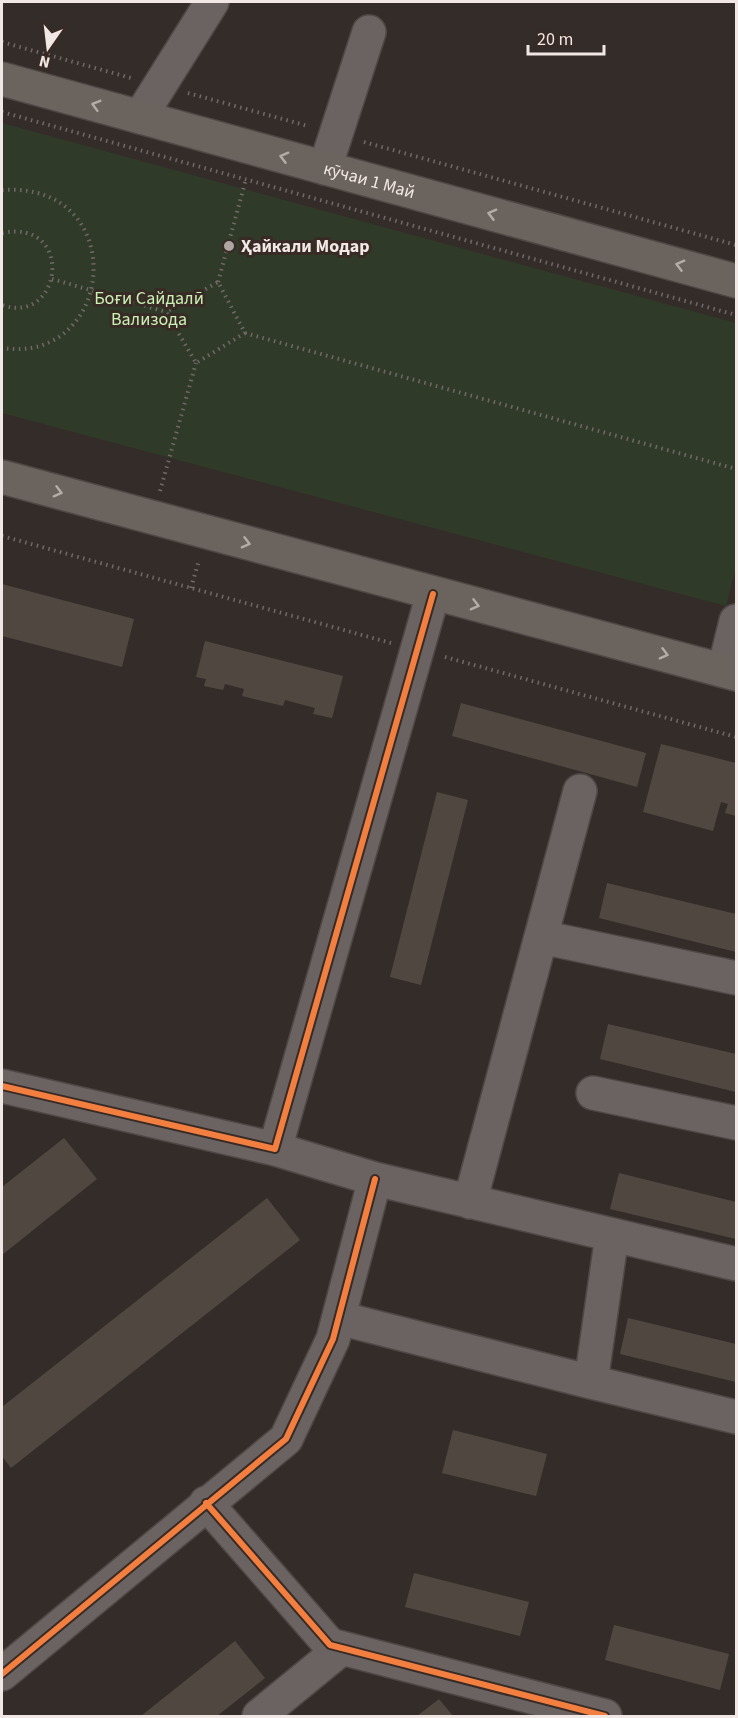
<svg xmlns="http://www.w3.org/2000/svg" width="738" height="1718" font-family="'Source Sans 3',sans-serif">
<rect width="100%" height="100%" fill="#342c29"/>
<path fill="#303a28" d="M 2,123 L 736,323 L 736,567 L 726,606 L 2,413 Z"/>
<path fill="#504840" d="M 2,584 L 134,619 L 122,667 L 2,636 Z
M 205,641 L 343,676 L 332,718 L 313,714 L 315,708 L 285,700 L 283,706 L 242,696 L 244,689 L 225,684 L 223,690 L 204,686 L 206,679 L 196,677 Z
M 461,703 L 646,753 L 637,787 L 452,736 Z
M 661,744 L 736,763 L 736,816 L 725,813 L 728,804 L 721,802 L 713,831 L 643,812 Z
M 437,792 L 468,800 L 421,985 L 390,977 Z
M 607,883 L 736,914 L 736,952 L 599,918 Z
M 608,1024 L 736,1054 L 736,1092 L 600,1059 Z
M 64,1138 L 97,1179 L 2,1255 L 2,1187 Z
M 619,1173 L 736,1202 L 736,1239 L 610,1209 Z
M 267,1198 L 300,1240 L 11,1468 L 2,1456 L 2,1407 Z
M 628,1318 L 736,1344 L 736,1382 L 620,1354 Z
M 453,1430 L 547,1454 L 536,1496 L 442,1473 Z
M 414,1573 L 529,1602 L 520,1636 L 405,1607 Z
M 614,1625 L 729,1654 L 720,1690 L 605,1660 Z
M 235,1641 L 265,1678 L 217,1716 L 141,1716 Z
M 439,1699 L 453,1716 L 417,1716 Z"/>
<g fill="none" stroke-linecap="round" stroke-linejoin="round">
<g stroke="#4e4745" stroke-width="36">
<path id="minor" d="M 140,117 L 212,2
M 325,168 L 369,32
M 724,670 L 736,621
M 541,937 L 736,978
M 2,1086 L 275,1149 L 433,594
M 593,1093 L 736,1123
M 275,1149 L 375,1179 L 736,1264
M 470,1202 L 580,791
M 339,1318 L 591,1382 L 612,1235
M 591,1382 L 736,1417
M 206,1503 L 330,1645 L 605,1716
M 2,1674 L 286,1439 L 333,1339 L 375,1179
M 259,1716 L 342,1648"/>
</g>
<g stroke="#4e4745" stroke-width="36">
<g id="major">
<path id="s1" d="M 2,79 L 736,281"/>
<path d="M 2,477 L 736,674"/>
</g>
</g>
<path stroke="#706968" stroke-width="4" stroke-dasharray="1.5 4.5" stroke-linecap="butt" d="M 2,42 L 131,78
M 188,93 L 308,126
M 2,112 L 736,315
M 364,142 L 736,245
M 2,190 C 131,181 117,365 2,348
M 2,233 C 75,218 63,326 2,305
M 52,279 L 166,312 L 196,363 L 245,333 L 218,282 L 166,312
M 218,282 L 246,179
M 245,333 L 736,469
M 160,491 L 196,363
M 2,536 L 391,643
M 191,588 L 199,560
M 445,657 L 736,737"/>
<use href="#minor" stroke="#6a6361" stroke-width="33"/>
<use href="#major" stroke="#6b635d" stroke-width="33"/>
<g stroke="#382a25" stroke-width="10">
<path id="cycleway" d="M 2,1086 L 275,1149 L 433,594
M 206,1503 L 330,1645 L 605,1716
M 2,1674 L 286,1439 L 333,1339 L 375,1179"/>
</g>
<use href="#cycleway" stroke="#f27e40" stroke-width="6"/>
</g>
<defs><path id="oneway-chevron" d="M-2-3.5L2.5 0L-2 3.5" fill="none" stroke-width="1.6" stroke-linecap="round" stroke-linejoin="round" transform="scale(1.5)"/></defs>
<g stroke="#b5aca7">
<use href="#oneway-chevron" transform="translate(96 105) rotate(-164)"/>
<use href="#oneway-chevron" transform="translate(284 157) rotate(-165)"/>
<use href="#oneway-chevron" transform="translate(492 214) rotate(-165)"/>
<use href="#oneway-chevron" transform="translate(680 265) rotate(-165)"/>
<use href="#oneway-chevron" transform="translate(58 492) rotate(15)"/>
<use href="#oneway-chevron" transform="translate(246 543) rotate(15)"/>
<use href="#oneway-chevron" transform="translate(475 605) rotate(15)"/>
<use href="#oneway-chevron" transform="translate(664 654) rotate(15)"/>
</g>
<circle fill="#afa6a3" stroke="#382a25" stroke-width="2" cx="229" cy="246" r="6"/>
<g text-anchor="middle" stroke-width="6" stroke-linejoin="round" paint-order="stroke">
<g font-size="18" fill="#f1e7e4" stroke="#382a25">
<text dy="6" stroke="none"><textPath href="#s1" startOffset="381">кӯчаи 1 Май</textPath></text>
</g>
<g font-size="18" font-weight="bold" fill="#f1e7e4" stroke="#382a25" text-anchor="start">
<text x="241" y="252">Ҳайкали Модар</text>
</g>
<g font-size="18" fill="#caf1b4" stroke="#382a25">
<text x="149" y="304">Боғи Сайдалӣ<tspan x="149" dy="21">Вализода</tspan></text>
</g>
</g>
<rect width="738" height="1718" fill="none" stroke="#f1e7e4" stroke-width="6"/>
<g transform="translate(48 48) rotate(194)" stroke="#382a25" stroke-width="4.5" paint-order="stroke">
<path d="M0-4.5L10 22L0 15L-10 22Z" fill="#f1e7e4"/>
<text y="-9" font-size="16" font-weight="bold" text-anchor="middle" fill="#f1e7e4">N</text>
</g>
<path d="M528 45v9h76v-9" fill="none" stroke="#f1e7e4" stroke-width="3"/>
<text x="537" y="45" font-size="18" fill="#f1e7e4" stroke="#382a25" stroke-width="4.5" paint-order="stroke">20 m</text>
</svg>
